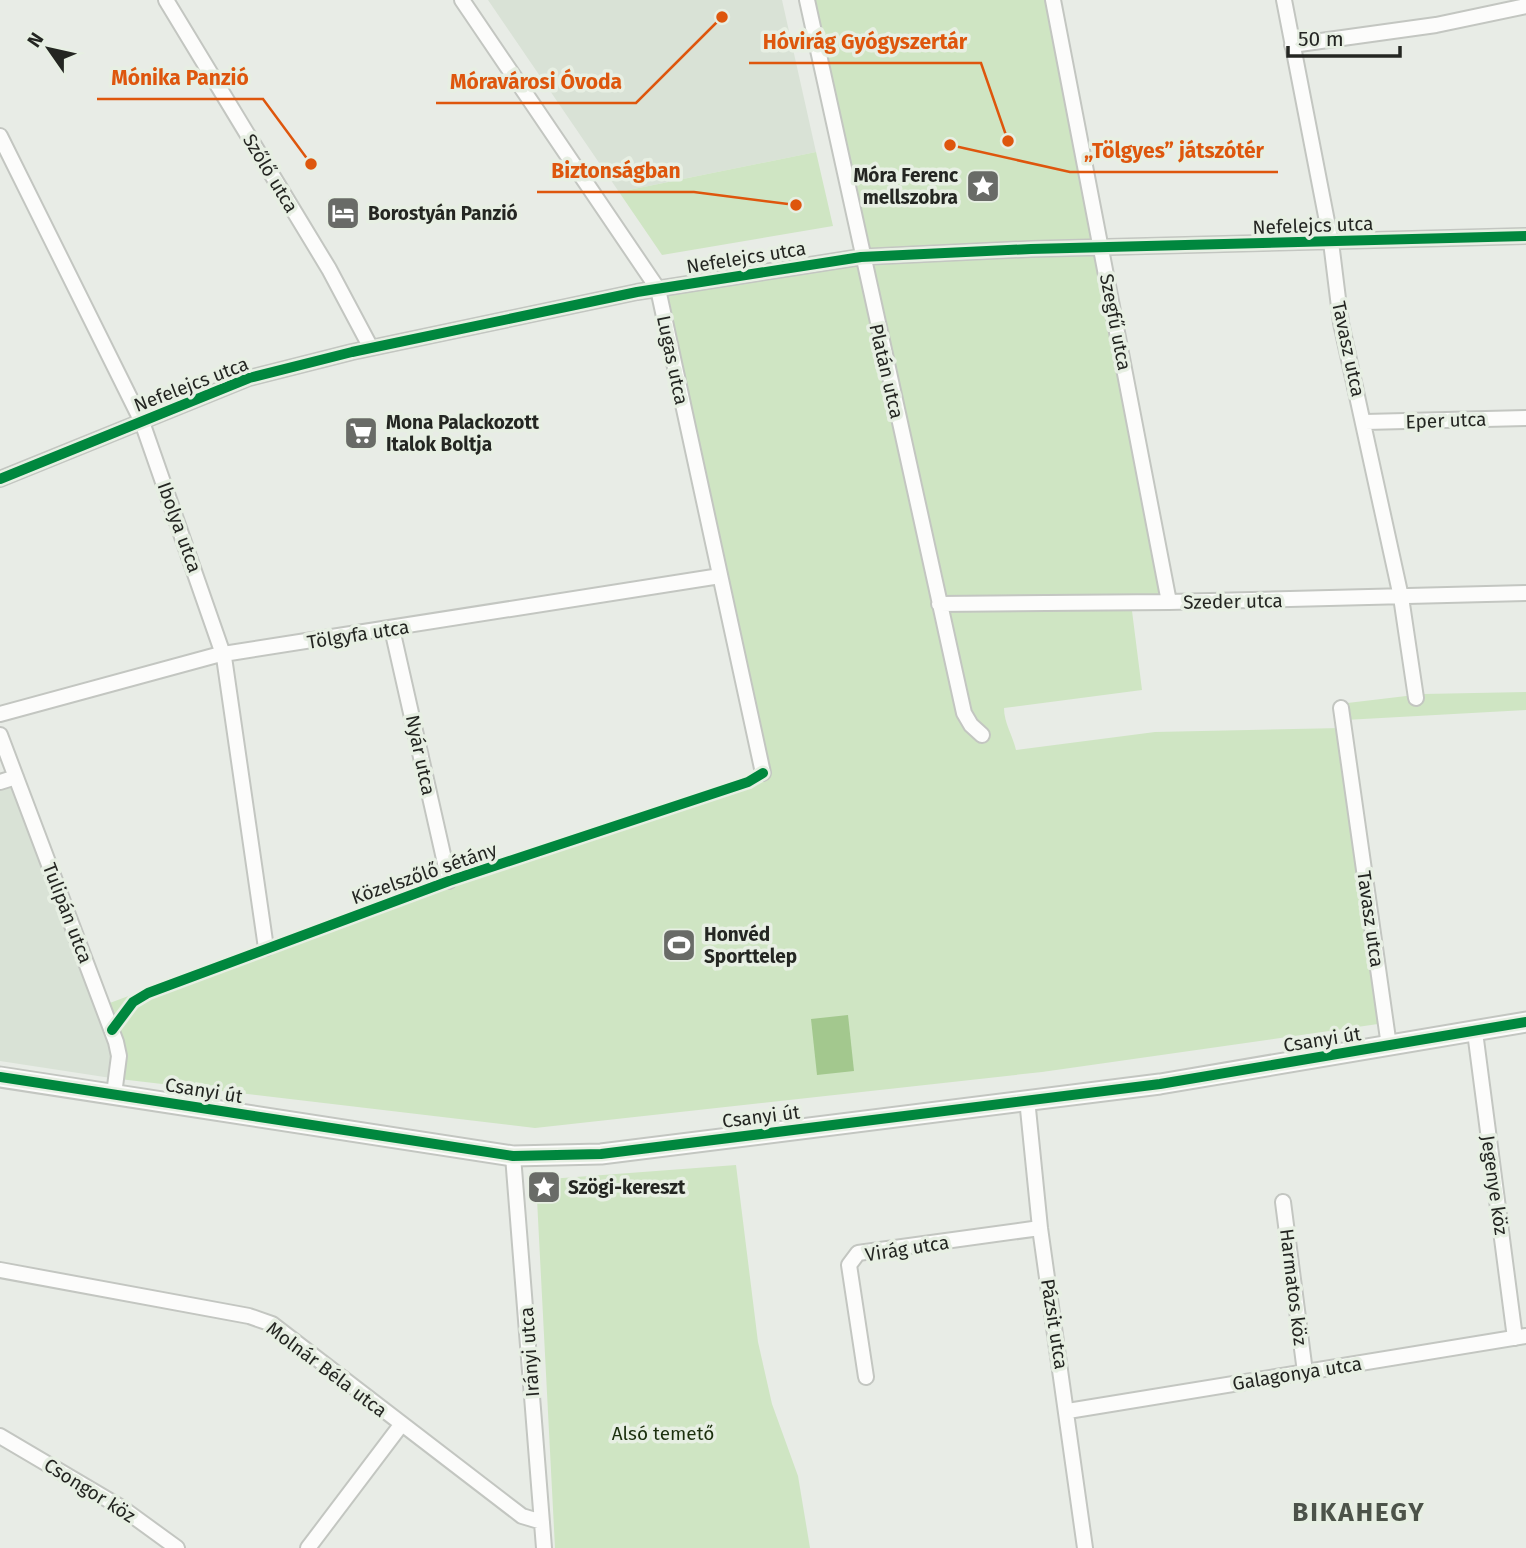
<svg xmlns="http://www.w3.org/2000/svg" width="1526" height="1548" font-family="'Fira Sans',sans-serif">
<rect width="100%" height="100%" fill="#e8ece6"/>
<path fill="#d9e2d6" d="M 488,0 L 782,0 L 816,152 L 619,192 Z
M 15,782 L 115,1055 L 111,1078 L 0,1061 L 0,788 Z"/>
<path fill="#cfe5c3" d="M 807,0 L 1053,0 L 1169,602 L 1131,603 L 1142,690 L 1004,708 C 1004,723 1013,736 1016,750 L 1155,732 L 1341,728 L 1385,1023 L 1042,1072 L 535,1128 L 111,1078 L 115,1055 L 99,1007 L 461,872 L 762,772 L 658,289 L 861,257 Z
M 816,152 L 833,226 L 662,255 L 619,192 Z
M 1526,692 L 1526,710 L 1345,720 L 1339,704 L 1423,694 Z
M 736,1165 L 758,1342 L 772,1404 L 798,1476 L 810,1548 L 555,1548 L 536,1180 Z"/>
<path fill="#a3c88e" d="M 848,1015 L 854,1071 L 817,1075 L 811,1019 Z"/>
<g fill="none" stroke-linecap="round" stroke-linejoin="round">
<g stroke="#c3c6c1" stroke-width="18">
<path id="street" d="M 166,0 L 329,269 L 371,348
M 462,0 L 658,289 L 763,773
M 807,0 L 964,713 L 971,725 L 982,735
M 1053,0 L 1169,602
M 1284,0 L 1331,242 L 1341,323 L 1401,597 L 1416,698
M 1292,45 L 1436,25 L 1526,6
M 0,136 L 142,422 L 224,657 L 266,948
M 1365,422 L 1526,418
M 0,479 L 249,378 L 352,352 L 637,292 L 861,257 L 1031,249 L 1526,236
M 939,604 L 1169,602 L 1526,593
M 392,629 L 449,881
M 1341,708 L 1389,1046
M 0,714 L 217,655 L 720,576
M 0,735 L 116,1042 L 119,1056 L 114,1094
M 0,782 L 16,777
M 1475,1032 L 1515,1338
M 1027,1099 L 1040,1228 L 1085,1548
M 513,1156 L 544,1548
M 1283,1202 L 1305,1372
M 0,1270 L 249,1316 L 272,1324 L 522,1516 L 542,1522
M 866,1377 L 849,1265 L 858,1253 L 1040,1228
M 1068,1411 L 1526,1336
M 0,1436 L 122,1508 L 177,1548
M 308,1548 L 401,1425"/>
</g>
<g stroke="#c3c6c1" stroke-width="23">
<path id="secondary" d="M 0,1077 L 513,1156 L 601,1154 L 1160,1084 L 1526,1022"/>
</g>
<use href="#street" stroke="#fcfcfb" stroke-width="14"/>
<use href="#secondary" stroke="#fcfcfb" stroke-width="19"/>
<g stroke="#e7efe3" stroke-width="15">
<path id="cycleway" d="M 0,479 L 249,378 L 352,352 L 637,292 L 861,257 L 1031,249 L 1526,236
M 112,1030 L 133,1002 L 148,993 L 449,881 L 748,782 L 763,773
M 0,1077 L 513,1156 L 601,1154 L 1160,1084 L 1526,1022"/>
</g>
<use href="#cycleway" stroke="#00873e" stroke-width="10"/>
</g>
<defs>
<g id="sight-square" transform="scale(1.75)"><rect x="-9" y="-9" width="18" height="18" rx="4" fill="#696b67" stroke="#e7efe3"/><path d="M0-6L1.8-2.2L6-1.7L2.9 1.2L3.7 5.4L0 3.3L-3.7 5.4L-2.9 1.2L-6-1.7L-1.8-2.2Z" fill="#fff"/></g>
<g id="hotel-square" transform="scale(1.75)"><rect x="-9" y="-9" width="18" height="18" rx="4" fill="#696b67" stroke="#e7efe3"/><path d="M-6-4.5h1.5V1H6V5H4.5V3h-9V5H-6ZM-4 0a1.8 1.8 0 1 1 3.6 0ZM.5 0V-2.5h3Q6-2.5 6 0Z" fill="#fff"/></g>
<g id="supermarket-square" transform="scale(1.75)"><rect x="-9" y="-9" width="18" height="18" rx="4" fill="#696b67" stroke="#e7efe3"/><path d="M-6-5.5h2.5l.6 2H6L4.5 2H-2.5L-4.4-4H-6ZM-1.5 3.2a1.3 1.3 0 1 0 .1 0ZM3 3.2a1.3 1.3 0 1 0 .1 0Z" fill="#fff"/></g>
<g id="stadium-square" transform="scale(1.75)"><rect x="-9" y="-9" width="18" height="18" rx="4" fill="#696b67" stroke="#e7efe3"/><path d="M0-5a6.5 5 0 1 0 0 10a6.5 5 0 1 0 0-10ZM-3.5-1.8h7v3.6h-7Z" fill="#fff"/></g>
</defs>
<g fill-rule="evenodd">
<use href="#sight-square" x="983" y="186"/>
<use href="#hotel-square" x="343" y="213"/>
<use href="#supermarket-square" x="361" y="433"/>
<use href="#stadium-square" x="679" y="945"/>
<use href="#sight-square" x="544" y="1187"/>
</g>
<g text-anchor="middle" stroke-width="7" stroke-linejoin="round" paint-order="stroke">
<g font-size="19" fill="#242622" stroke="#e7efe3">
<text transform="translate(271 173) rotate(59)" y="7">Szőlő utca</text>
<text transform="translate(1313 225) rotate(-2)" y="7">Nefelejcs utca</text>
<text transform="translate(746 257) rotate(-9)" y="7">Nefelejcs utca</text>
<text transform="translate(1116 322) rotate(79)" y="7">Szegfű utca</text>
<text transform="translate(1349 349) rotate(78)" y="7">Tavasz utca</text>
<text transform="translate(673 360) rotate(78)" y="7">Lugas utca</text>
<text transform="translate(887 371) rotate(77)" y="7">Platán utca</text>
<text transform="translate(191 384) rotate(-21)" y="7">Nefelejcs utca</text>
<text transform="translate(1446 420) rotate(-2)" y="7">Eper utca</text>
<text transform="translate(180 527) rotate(70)" y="7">Ibolya utca</text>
<text transform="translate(1233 601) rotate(-1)" y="7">Szeder utca</text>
<text transform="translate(358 634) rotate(-9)" y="7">Tölgyfa utca</text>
<text transform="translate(421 755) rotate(78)" y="7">Nyár utca</text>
<text transform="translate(424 873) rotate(-19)" y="7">Közelszőlő sétány</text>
<text transform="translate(68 913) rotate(69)" y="7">Tulipán utca</text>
<text transform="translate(1371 919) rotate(82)" y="7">Tavasz utca</text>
<text transform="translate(1322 1039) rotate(-9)" y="7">Csanyi út</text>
<text transform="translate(204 1090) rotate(9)" y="7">Csanyi út</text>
<text transform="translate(761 1116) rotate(-7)" y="7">Csanyi út</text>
<text transform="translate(1495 1185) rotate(82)" y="7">Jegenye köz</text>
<text transform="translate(907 1248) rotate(-9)" y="7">Virág utca</text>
<text transform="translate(1294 1287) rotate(83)" y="7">Harmatos köz</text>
<text transform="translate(1055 1324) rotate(81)" y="7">Pázsit utca</text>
<text transform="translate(529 1352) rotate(-94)" y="7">Irányi utca</text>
<text transform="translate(327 1369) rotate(37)" y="7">Molnár Béla utca</text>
<text transform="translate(1297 1373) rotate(-9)" y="7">Galagonya utca</text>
<text transform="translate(90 1490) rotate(32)" y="7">Csongor köz</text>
</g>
<g font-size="19" font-weight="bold" fill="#242622" stroke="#e7efe3" text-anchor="start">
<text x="958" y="182" text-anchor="end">Móra Ferenc<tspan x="958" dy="22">mellszobra</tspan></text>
<text x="368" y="220">Borostyán Panzió</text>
<text x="386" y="429">Mona Palackozott<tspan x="386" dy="22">Italok Boltja</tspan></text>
<text x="704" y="941">Honvéd<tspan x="704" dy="22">Sporttelep</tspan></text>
<text x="568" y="1194">Szögi-kereszt</text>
</g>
<g font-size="19" fill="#1c300e" stroke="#e7efe3">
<text x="663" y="1440">Alsó temető</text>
</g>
<g font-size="26" font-weight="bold" letter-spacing="2" fill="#4c5349" stroke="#e7efe3">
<text x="1359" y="1521">BIKAHEGY</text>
</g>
</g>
<path fill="none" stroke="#de560d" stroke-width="2.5" d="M1008 141L981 63H749M311 164L263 99H97M722 17L636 103H436M950 145L1070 172H1278M796 205L694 192H537"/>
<g fill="#de560d" stroke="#e7efe3" stroke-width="2.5">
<circle cx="1008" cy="141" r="7"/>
<circle cx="311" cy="164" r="7"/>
<circle cx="722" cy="17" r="7"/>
<circle cx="950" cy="145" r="7"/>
<circle cx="796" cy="205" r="7"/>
</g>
<g font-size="21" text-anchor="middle" font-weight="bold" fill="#de560d" stroke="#e7efe3" stroke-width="7" stroke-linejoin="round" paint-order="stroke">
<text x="865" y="49">Hóvirág Gyógyszertár</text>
<text x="180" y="85">Mónika Panzió</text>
<text x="536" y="89">Móravárosi Óvoda</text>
<text x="1174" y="158">„Tölgyes” játszótér</text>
<text x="616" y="178">Biztonságban</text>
</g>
<g transform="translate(49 49) rotate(304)" stroke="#e7efe3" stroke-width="5" paint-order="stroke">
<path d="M0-5L12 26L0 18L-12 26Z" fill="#242622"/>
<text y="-10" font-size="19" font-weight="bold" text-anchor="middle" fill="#242622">N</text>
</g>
<path d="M1288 46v10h112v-10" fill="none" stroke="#242622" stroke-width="3.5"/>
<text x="1298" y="46" font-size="21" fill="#242622" stroke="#e7efe3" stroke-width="5" paint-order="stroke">50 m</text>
</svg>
